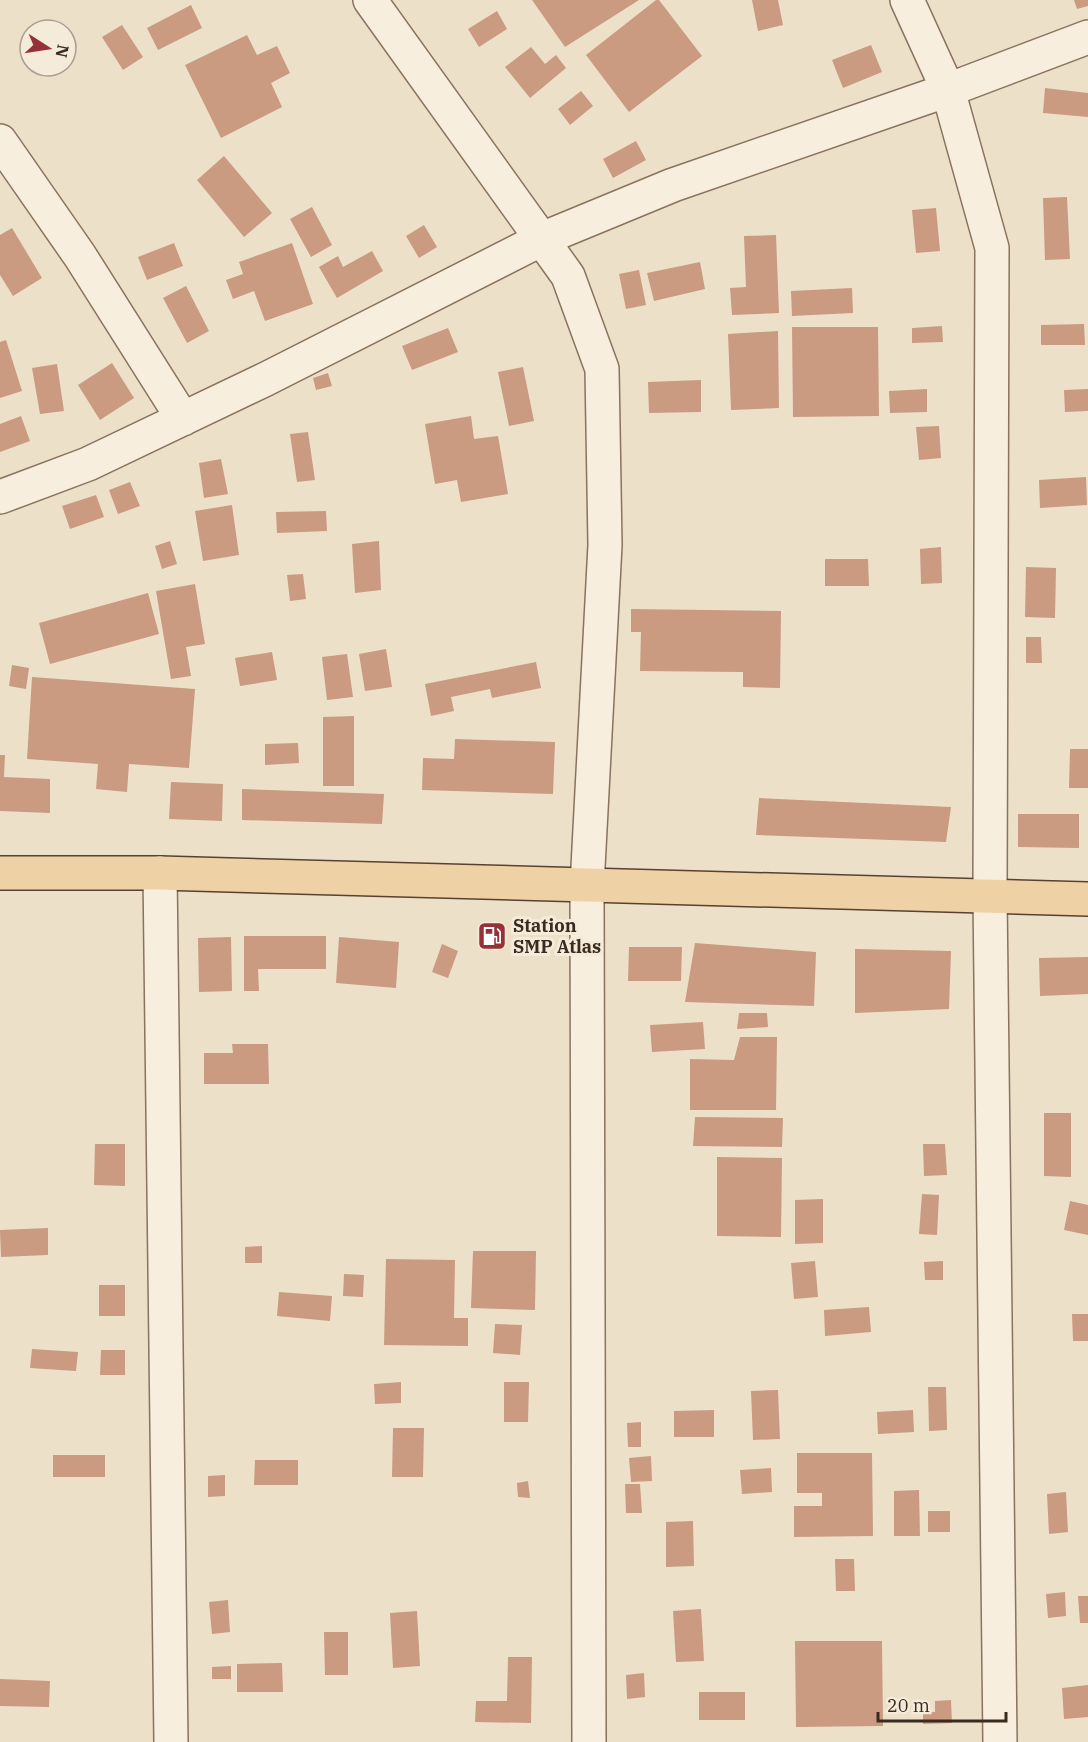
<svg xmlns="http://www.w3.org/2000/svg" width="1088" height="1742" font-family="'IBM Plex Serif',serif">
<rect width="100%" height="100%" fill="#ede0c9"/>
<path fill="#ca9a81" d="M 532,0 L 639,0 L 565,47 Z
M 656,0 L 659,0 L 702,56 L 629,112 L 586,55 Z
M 752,0 L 778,0 L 783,25 L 758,31 Z
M 1074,0 L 1088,0 L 1088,6 L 1077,9 Z
M 191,5 L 202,28 L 158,50 L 147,28 Z
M 497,11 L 507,29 L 479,47 L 468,29 Z
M 122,25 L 143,57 L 123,70 L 102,37 Z
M 247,35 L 257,55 L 277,46 L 290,73 L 271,83 L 282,107 L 221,138 L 185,65 Z
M 871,45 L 882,72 L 843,88 L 832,60 Z
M 531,47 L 545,64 L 556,55 L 566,68 L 530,98 L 505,67 Z
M 1045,88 L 1088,93 L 1088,117 L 1043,113 Z
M 581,91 L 593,106 L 570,125 L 558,109 Z
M 636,141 L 646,160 L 613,178 L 603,159 Z
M 224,156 L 272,213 L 244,237 L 197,180 Z
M 1067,197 L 1070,259 L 1045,260 L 1043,198 Z
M 312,207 L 332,245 L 311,257 L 290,219 Z
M 936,208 L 940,251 L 916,253 L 912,210 Z
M 424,225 L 437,247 L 419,258 L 406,236 Z
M 12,228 L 42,278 L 13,296 L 0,275 L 0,235 Z
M 776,235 L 779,313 L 732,315 L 730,288 L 746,287 L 744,236 Z
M 174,243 L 183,266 L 147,280 L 138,257 Z
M 292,243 L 313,304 L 265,321 L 254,291 L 233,299 L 226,280 L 243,274 L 239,262 Z
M 372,251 L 383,271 L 337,298 L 319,267 L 338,256 L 343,267 Z
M 700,262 L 705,289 L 654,301 L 647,273 Z
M 639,270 L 646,305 L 626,309 L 619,274 Z
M 186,286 L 209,331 L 187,343 L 163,298 Z
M 852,288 L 853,313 L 792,316 L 791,291 Z
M 1084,324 L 1085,345 L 1041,345 L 1041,325 Z
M 942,326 L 943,342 L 912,343 L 912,328 Z
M 792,327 L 878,327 L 879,416 L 793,417 Z
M 448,328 L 458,352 L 412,370 L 402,346 Z
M 778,331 L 779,408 L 731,410 L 728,334 Z
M 6,340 L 22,391 L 0,398 L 0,342 Z
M 112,363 L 134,398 L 100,420 L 78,385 Z
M 57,364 L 64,411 L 40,414 L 32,368 Z
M 523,367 L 534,421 L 509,426 L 498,372 Z
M 328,373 L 332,386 L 316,390 L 313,378 Z
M 701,380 L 701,412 L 649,413 L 648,382 Z
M 927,389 L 927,412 L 890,413 L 889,391 Z
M 1088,389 L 1088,411 L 1065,412 L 1064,390 Z
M 21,416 L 30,441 L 0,452 L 0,424 Z
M 471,416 L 474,439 L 498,436 L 508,494 L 461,502 L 457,480 L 435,484 L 425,424 Z
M 939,426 L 941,458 L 919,460 L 916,427 Z
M 308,432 L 315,480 L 297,482 L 290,434 Z
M 221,459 L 228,494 L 204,498 L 199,463 Z
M 1086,477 L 1087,505 L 1040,508 L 1039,480 Z
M 130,482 L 140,506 L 118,514 L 109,490 Z
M 96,495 L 104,517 L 70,529 L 62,506 Z
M 232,505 L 239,555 L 203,561 L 195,511 Z
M 326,511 L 327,531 L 277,533 L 276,512 Z
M 170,541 L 177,564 L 162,569 L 155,546 Z
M 379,541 L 381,590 L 355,593 L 352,544 Z
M 941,547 L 942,583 L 921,584 L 920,549 Z
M 825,559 L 868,559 L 869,586 L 825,586 Z
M 1026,567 L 1056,568 L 1055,618 L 1025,617 Z
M 303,574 L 306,599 L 290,601 L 287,575 Z
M 195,584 L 205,644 L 186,647 L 191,676 L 171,679 L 156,591 Z
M 148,593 L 159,634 L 50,664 L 39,623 Z
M 631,609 L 781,611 L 780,688 L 743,687 L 743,672 L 640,671 L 641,632 L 631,632 Z
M 1026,637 L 1041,637 L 1042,663 L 1026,663 Z
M 386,649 L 392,687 L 365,691 L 359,654 Z
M 272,652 L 277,680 L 240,686 L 235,658 Z
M 347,654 L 353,697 L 327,700 L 322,657 Z
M 536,662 L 541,688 L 492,698 L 490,689 L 451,697 L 454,711 L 431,716 L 425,684 Z
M 12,665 L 29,668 L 26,689 L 9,686 Z
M 32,677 L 195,689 L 189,768 L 129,764 L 127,792 L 96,789 L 98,764 L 27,759 Z
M 354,716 L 354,786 L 323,786 L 323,717 Z
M 455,739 L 555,742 L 553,794 L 422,790 L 423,758 L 454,759 Z
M 298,743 L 299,763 L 265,765 L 265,744 Z
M 1070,749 L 1088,749 L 1088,788 L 1069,788 Z
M 0,755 L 5,755 L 4,777 L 50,779 L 50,813 L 0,811 Z
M 171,782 L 223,784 L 222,821 L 169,819 Z
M 242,789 L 384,794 L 382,824 L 242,820 Z
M 759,798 L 951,807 L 946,842 L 756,835 Z
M 1018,814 L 1079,814 L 1079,848 L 1018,847 Z
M 244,936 L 326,936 L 326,969 L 258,969 L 259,991 L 244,991 Z
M 231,937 L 232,991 L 199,992 L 198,938 Z
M 339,937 L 399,942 L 396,988 L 336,983 Z
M 695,943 L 816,952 L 814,1006 L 685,1002 Z
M 442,944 L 458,951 L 448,978 L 432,972 Z
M 629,947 L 682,947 L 681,981 L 628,981 Z
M 855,949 L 951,951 L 949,1009 L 855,1013 Z
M 1088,957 L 1088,994 L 1040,996 L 1039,958 Z
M 739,1013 L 767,1013 L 768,1027 L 737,1029 Z
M 703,1022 L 705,1049 L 652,1052 L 650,1025 Z
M 740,1037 L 777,1037 L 776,1110 L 690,1110 L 690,1059 L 734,1060 Z
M 232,1044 L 268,1044 L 269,1084 L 204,1084 L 204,1053 L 233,1053 Z
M 1044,1113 L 1071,1113 L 1071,1177 L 1044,1176 Z
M 695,1117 L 783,1118 L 782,1147 L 693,1146 Z
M 95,1144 L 125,1144 L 125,1186 L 94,1185 Z
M 923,1144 L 945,1144 L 947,1175 L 924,1176 Z
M 717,1157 L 782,1158 L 781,1237 L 717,1236 Z
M 922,1194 L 939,1195 L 937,1235 L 919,1234 Z
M 823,1199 L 823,1243 L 795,1244 L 795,1200 Z
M 1070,1201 L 1088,1205 L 1088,1235 L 1064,1230 Z
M 48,1228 L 48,1255 L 1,1257 L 0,1230 Z
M 262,1246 L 262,1263 L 245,1263 L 245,1247 Z
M 473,1251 L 536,1251 L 535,1310 L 471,1308 Z
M 386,1259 L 455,1260 L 454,1318 L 468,1318 L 468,1346 L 384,1345 Z
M 815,1261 L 818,1297 L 794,1299 L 791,1263 Z
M 943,1261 L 943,1280 L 925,1280 L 924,1262 Z
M 344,1274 L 364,1275 L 363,1297 L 343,1296 Z
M 99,1285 L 125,1285 L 125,1316 L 99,1316 Z
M 279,1292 L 332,1296 L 330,1321 L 277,1316 Z
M 869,1307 L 871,1332 L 825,1336 L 824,1310 Z
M 1072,1314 L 1088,1314 L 1088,1341 L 1073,1341 Z
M 495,1324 L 522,1325 L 520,1355 L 493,1353 Z
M 32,1349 L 78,1352 L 76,1371 L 30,1368 Z
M 101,1350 L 125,1350 L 125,1375 L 100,1375 Z
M 401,1382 L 401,1403 L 375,1404 L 374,1384 Z
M 504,1382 L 529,1382 L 528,1422 L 504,1422 Z
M 928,1387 L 946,1387 L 947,1430 L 929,1431 Z
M 778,1390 L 780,1439 L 753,1440 L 751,1391 Z
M 714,1410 L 714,1437 L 674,1437 L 674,1411 Z
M 913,1410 L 914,1432 L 878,1434 L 877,1412 Z
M 641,1422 L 641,1447 L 628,1447 L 627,1423 Z
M 393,1428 L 424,1428 L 423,1477 L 392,1477 Z
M 797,1453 L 872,1453 L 873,1536 L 794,1537 L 794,1506 L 822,1506 L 822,1493 L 797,1493 Z
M 53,1455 L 105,1455 L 105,1477 L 53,1477 Z
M 651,1456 L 652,1481 L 631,1482 L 629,1458 Z
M 255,1460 L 298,1460 L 298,1485 L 254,1485 Z
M 771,1468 L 772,1492 L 742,1494 L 740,1470 Z
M 225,1475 L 225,1496 L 208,1497 L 208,1476 Z
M 528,1481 L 530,1498 L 518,1497 L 517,1483 Z
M 625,1484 L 640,1484 L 642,1513 L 626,1513 Z
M 919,1490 L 920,1536 L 894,1536 L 894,1491 Z
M 1066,1492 L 1068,1532 L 1049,1534 L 1047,1494 Z
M 928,1511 L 950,1511 L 950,1532 L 928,1532 Z
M 693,1521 L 694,1566 L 666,1567 L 666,1522 Z
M 835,1559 L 854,1559 L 855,1591 L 836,1591 Z
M 1065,1592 L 1066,1616 L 1048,1618 L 1046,1594 Z
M 1078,1596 L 1088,1596 L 1088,1623 L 1080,1623 Z
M 228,1600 L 230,1632 L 212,1634 L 209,1602 Z
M 701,1609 L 704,1661 L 676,1662 L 673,1611 Z
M 417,1611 L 420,1666 L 393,1668 L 390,1613 Z
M 324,1632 L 348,1632 L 348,1675 L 325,1675 Z
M 795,1641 L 882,1641 L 883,1726 L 796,1727 Z
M 508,1657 L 532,1657 L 531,1723 L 475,1722 L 476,1701 L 507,1701 Z
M 282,1663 L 283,1692 L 237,1692 L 237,1664 Z
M 231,1666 L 231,1679 L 212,1679 L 212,1667 Z
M 644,1673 L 645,1697 L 627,1699 L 626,1675 Z
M 0,1679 L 50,1681 L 49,1707 L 0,1706 Z
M 1088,1685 L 1088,1717 L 1064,1719 L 1062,1688 Z
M 699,1692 L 745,1692 L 745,1720 L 699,1720 Z
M 951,1700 L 952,1723 L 923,1724 L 923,1713 L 935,1712 L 935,1701 Z"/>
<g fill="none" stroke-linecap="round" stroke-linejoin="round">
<g stroke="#89725e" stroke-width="36">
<path id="minor" d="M 370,0 L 568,276 L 602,369 L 605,545 L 587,886 L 589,1742
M 907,0 L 948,90 L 992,248 L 990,896 L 1000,1742
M 0,141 L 80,256 L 183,419
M 0,497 L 88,464 L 266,379 L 542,239 L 673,185 L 948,90 L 1088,37
M 160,873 L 171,1742"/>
</g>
<g stroke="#584132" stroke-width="36">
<path id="major" d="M 0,873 L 160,873 L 1088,899"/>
</g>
<use href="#minor" stroke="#f8eedd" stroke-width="33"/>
<use href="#major" stroke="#eed1a4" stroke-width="33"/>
</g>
<defs>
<g id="fuel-square" transform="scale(1.5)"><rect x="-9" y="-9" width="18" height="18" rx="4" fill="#963139" stroke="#f5ebd9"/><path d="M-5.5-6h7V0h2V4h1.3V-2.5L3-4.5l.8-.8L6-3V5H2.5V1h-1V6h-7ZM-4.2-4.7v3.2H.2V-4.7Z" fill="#fff"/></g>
</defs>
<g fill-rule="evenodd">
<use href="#fuel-square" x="492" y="936"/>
</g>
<g text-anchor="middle" stroke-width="6" stroke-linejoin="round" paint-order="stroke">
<g font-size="18" font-weight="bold" fill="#3a2b21" stroke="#f5ebd9" text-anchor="start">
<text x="513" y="932">Station<tspan x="513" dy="21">SMP Atlas</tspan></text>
</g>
</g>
<g transform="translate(48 48) rotate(102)"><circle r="28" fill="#f5ebd9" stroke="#aa9e8f" stroke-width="1.5"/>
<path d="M0-4.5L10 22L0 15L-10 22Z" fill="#963139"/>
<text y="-9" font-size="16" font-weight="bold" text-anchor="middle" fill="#3a2b21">N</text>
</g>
<path d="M878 1712v9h128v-9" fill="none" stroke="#3a2b21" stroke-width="3"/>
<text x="887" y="1712" font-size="18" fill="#3a2b21" stroke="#f5ebd9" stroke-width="4.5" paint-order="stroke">20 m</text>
</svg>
